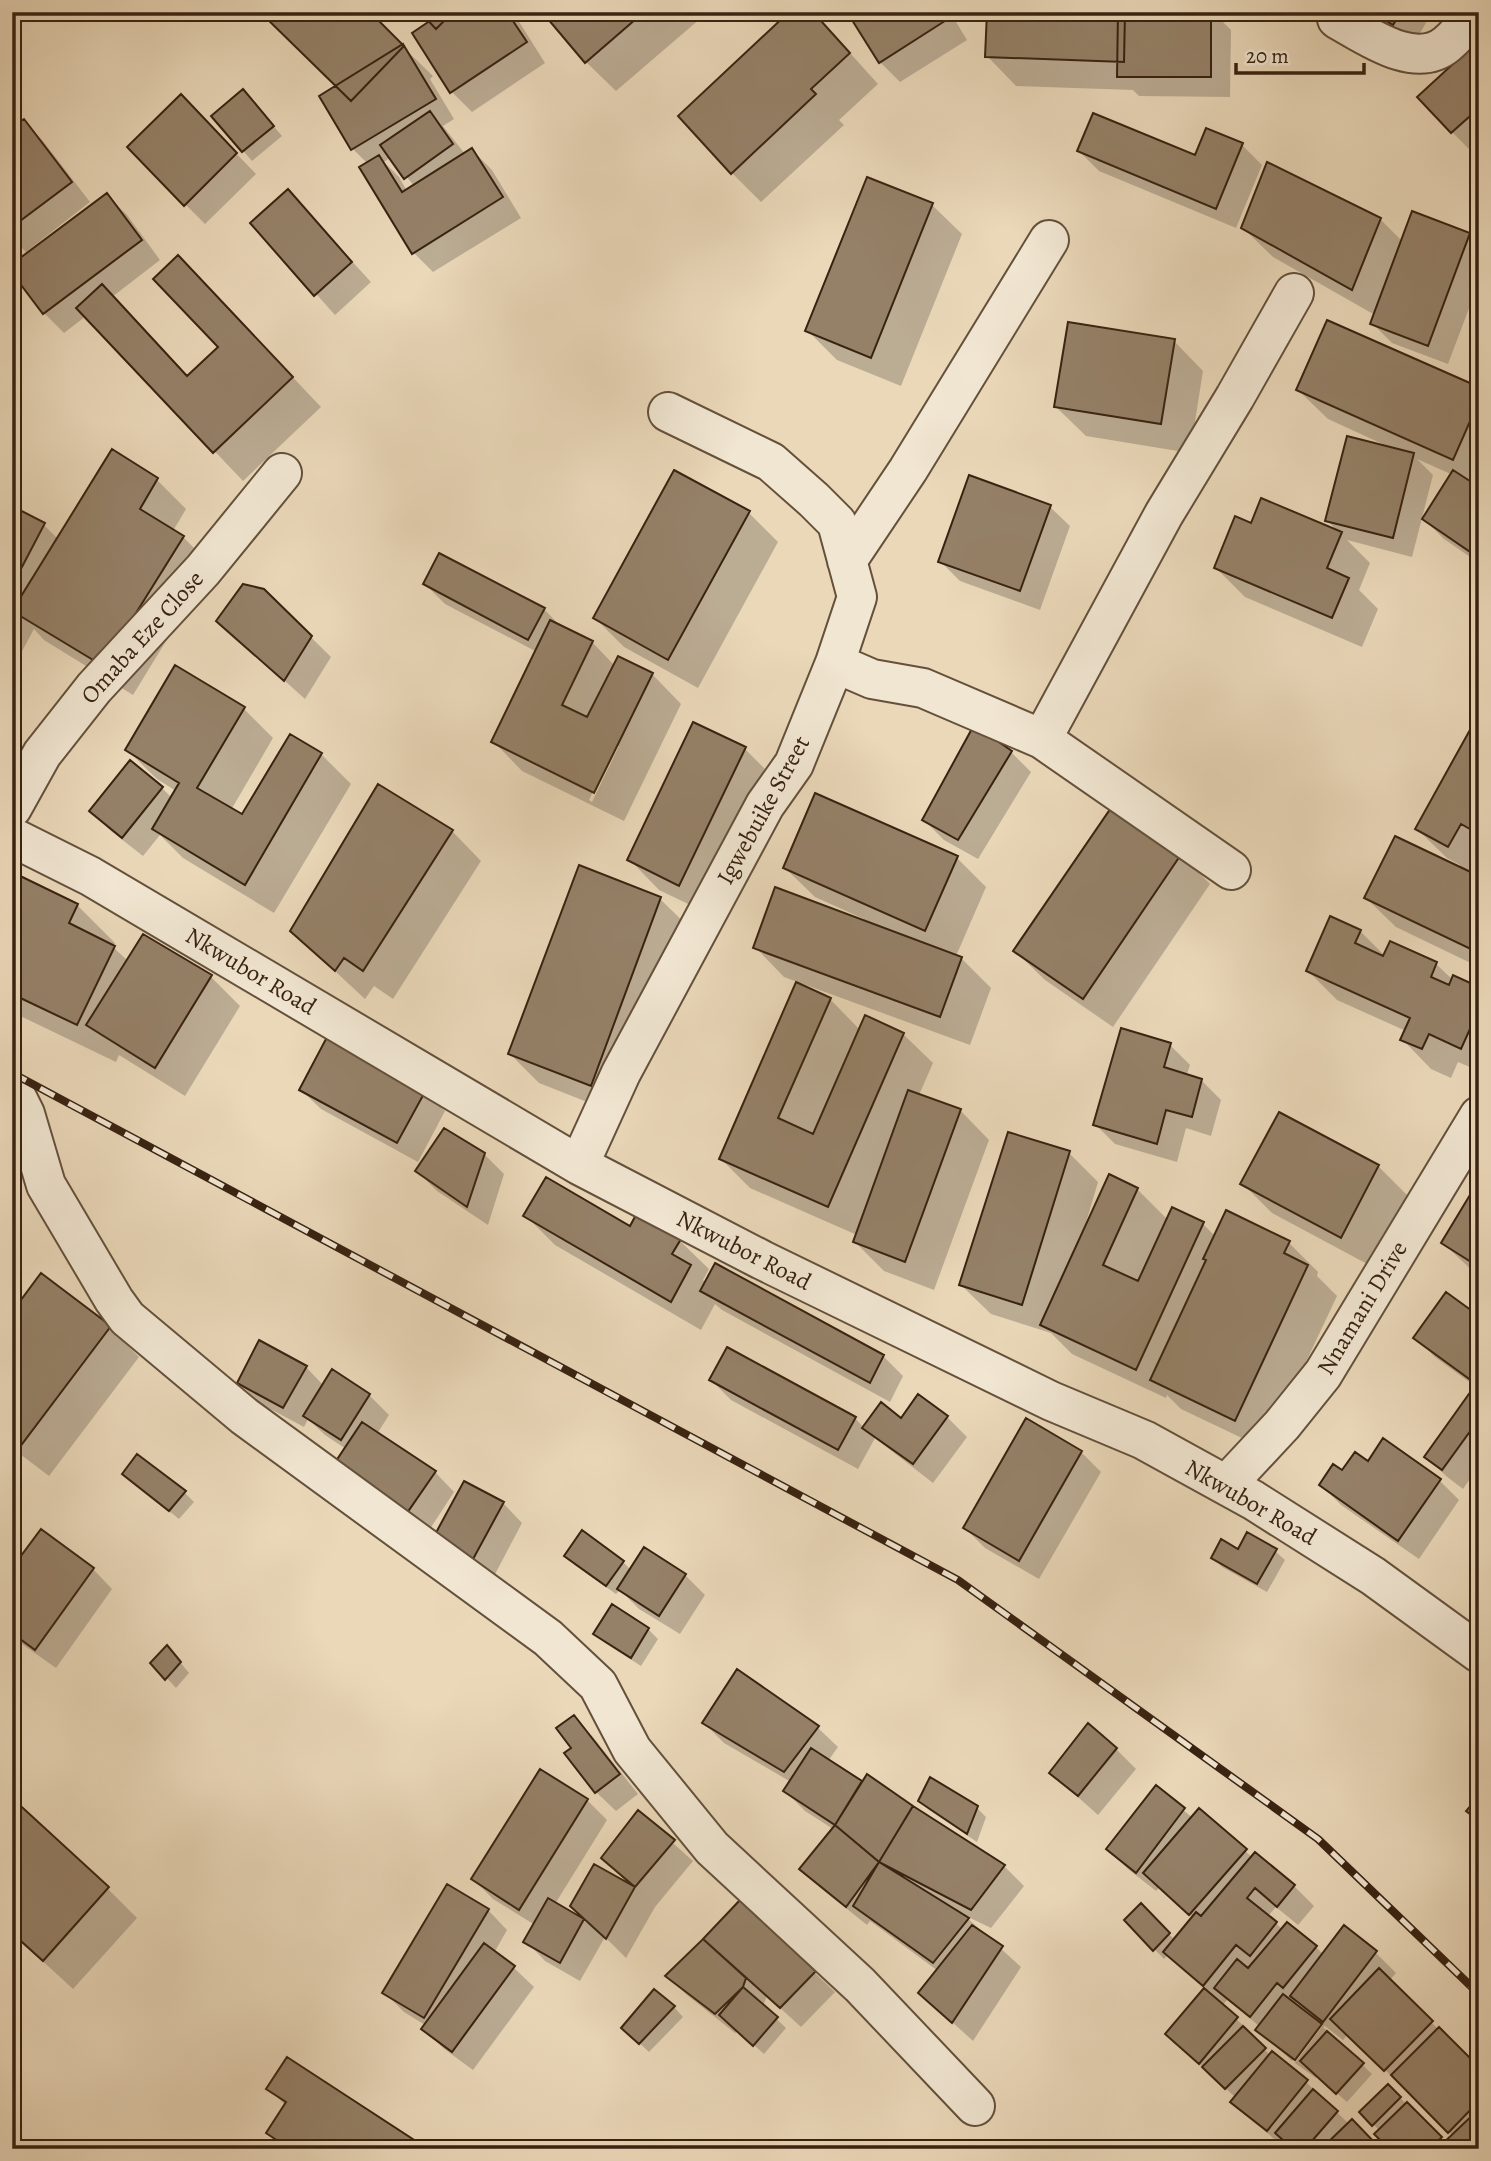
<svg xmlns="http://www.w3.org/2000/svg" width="1491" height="2161" font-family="Alegreya,serif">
<rect width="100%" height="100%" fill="#ead8b9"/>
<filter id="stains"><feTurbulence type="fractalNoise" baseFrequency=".00286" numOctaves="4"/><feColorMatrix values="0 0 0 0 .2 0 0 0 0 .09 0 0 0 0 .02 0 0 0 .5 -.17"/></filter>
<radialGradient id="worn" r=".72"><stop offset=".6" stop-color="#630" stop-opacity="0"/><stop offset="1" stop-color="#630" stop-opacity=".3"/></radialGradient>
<path fill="#0003" fill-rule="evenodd" d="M 422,12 L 513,12 L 545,63 L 472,112 L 452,92 L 414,33 L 432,22 Z
M 544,12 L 708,12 L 616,91 L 586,62 Z
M 849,12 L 950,12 L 967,40 L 900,82 L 880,62 Z
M 988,12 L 1213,12 L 1231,30 L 1230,97 L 1139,96 L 1133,90 L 1016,86 L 987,56 Z
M 1371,12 L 1432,12 L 1414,44 L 1386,27 Z
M 831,32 L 878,84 L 839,120 L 844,125 L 761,202 L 732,173 Z
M 1479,43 L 1479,159 L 1452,132 Z
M 403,47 L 433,76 L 430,79 L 454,119 L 443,126 L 465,154 L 472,150 L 492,170 L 521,218 L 433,272 L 414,253 L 368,164 L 353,149 L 338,86 ZM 391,157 L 414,186 L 407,191 L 399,177 L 384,162 Z
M 252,101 L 282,136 L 252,161 L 214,117 Z
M 201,117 L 256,174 L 205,224 L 185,204 Z
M 24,121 L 43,141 L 90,202 L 26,252 L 12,238 L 12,130 Z
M 1242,145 L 1262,165 L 1236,228 L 1099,171 L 1079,151 L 1196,158 Z
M 868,179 L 932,205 L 962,234 L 901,386 L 837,360 L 807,330 Z
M 288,192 L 371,282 L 335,315 L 253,223 Z
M 107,195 L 127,215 L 160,260 L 112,297 L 188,377 L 220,347 L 207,287 L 321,407 L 243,481 L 86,316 L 64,333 L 44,313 Z
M 1380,219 L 1403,242 L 1469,234 L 1479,243 L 1479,282 L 1448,364 L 1392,343 L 1372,323 L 1375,315 L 1273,257 L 1243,228 Z
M 1174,341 L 1203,371 L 1190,453 L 1086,436 L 1056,407 Z
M 1479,389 L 1479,486 L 1475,487 L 1479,489 L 1479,563 L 1444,539 L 1424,519 L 1453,475 L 1417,459 L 1433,475 L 1412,557 L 1347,540 L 1370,563 L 1359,590 L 1378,609 L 1362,647 L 1245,597 L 1216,568 L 1252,525 L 1339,533 L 1327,520 L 1389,449 L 1389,447 L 1328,419 L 1298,390 Z
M 970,478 L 1050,507 L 1070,526 L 1040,610 L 960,581 L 940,561 Z
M 157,480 L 186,509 L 173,531 L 183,537 L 212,566 L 133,695 L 44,640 L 34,629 L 12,670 L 12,508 L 44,525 L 58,539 Z
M 749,513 L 778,542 L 698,688 L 624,647 L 595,618 Z
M 425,584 L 544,609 L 563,629 L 592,642 L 615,666 L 652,674 L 681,704 L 624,821 L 522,771 L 493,741 L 537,652 L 445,604 ZM 615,746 L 619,746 L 592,802 L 589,800 Z
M 263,590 L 331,657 L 305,699 L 218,621 Z
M 1479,698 L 1479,715 L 1473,709 Z
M 243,708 L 273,738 L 231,810 L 242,817 L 290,736 L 321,754 L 351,784 L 274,913 L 183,858 L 160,835 L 143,856 L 111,831 L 91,811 L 162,788 L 172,798 L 176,791 L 157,779 L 127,750 Z
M 1479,734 L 1479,873 L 1477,877 L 1479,878 L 1479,967 L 1396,927 L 1366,898 L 1458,868 L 1460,865 L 1447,858 L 1417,829 Z
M 745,749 L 774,778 L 709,914 L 659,890 L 630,860 Z
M 1011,752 L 1031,772 L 978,859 L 944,840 L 924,820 Z
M 452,831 L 481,861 L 393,999 L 374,986 L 365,999 L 292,931 Z
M 1181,855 L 1210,884 L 1113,1027 L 1045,980 L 1015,951 Z
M 957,858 L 986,887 L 956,956 L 961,958 L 991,988 L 970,1045 L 784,977 L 755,947 L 863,922 L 864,919 L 815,897 L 785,868 Z
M 580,868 L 660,899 L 690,928 L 620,1115 L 539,1083 L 510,1054 Z
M 12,874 L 77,905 L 115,943 L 113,947 L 128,961 L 211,977 L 240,1006 L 185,1096 L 119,1055 L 116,1062 L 12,1012 Z
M 1331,918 L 1360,931 L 1385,956 L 1436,964 L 1453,980 L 1479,989 L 1479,1071 L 1458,1062 L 1451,1078 L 1431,1069 L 1402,1039 L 1406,1031 L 1337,1000 L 1308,971 Z
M 830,999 L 860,1030 L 903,1034 L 933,1063 L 919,1095 L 960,1110 L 989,1140 L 934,1290 L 884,1271 L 855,1242 L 857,1235 L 750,1188 L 721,1159 Z
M 1170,1045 L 1190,1065 L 1187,1074 L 1201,1080 L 1221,1100 L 1211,1136 L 1186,1128 L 1177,1162 L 1115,1144 L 1095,1124 Z
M 301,1090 L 425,1091 L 445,1111 L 418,1162 L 321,1109 Z
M 1069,1153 L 1098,1182 L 1085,1226 L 1087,1227 L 1137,1189 L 1168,1220 L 1203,1224 L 1215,1236 L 1289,1243 L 1318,1272 L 1317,1276 L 1337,1296 L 1265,1449 L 1181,1409 L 1167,1395 L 1166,1398 L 1072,1354 L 1051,1333 L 991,1314 L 961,1285 Z
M 484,1154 L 504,1174 L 488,1225 L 437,1191 L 417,1171 Z
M 1378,1166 L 1408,1196 L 1371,1266 L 1272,1213 L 1243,1184 Z
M 1479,1183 L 1479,1277 L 1443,1243 Z
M 526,1216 L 679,1240 L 709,1269 L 703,1280 L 706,1283 L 883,1356 L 903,1376 L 890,1402 L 722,1310 L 715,1304 L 701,1330 L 555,1245 Z
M 12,1302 L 18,1308 L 110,1328 L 139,1357 L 49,1476 L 12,1448 Z
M 1479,1318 L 1479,1466 L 1463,1489 L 1446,1476 L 1426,1456 L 1476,1387 L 1435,1357 L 1415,1337 Z
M 306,1367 L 323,1385 L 369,1395 L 389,1415 L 377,1434 L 435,1472 L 454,1492 L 428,1532 L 356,1484 L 346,1449 L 325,1435 L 308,1419 L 304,1427 L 259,1403 L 239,1383 Z
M 711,1380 L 855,1418 L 864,1428 L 902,1420 L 947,1417 L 967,1437 L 933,1483 L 875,1438 L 858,1469 L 731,1400 Z
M 1081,1452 L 1101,1472 L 1039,1579 L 985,1548 L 965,1528 Z
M 1368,1463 L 1440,1481 L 1459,1500 L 1419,1559 L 1341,1505 L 1321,1485 L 1342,1472 Z
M 134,1483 L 185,1493 L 194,1502 L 179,1519 Z
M 503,1503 L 522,1523 L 492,1580 L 454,1560 Z
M 644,1550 L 685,1575 L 705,1595 L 680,1634 L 639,1609 L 620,1590 L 616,1594 L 576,1566 L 566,1556 L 623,1562 L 631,1570 Z
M 1239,1551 L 1275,1551 L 1285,1560 L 1267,1592 L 1222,1567 L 1213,1558 Z
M 93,1569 L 112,1589 L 56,1668 L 12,1637 L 12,1571 Z
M 612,1606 L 648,1629 L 658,1639 L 641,1666 L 605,1643 L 596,1633 Z
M 176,1657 L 189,1673 L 176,1688 L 153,1663 Z
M 738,1671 L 818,1728 L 838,1747 L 828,1761 L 863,1783 L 867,1776 L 1004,1866 L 1024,1886 L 991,1928 L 964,1915 L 1021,1967 L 973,2041 L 941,2012 L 938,1971 L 870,1921 L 867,1925 L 822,1889 L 802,1869 L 833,1829 L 805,1811 L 785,1791 L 791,1782 L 724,1743 L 704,1723 Z
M 573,1717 L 593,1737 L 638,1794 L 616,1811 L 596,1792 L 573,1748 Z
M 1116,1749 L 1136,1769 L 1098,1815 L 1051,1773 Z
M 1156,1788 L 1193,1818 L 1200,1810 L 1253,1858 L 1294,1886 L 1314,1906 L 1298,1925 L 1276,1907 L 1268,1916 L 1283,1930 L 1316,1947 L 1324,1955 L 1345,1928 L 1376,1953 L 1396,1973 L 1389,1981 L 1479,2069 L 1479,2149 L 1391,2149 L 1380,2131 L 1361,2112 L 1388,2086 L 1446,2143 L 1453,2136 L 1348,2034 L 1343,2040 L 1325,2026 L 1323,2027 L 1372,2074 L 1347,2102 L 1317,2076 L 1316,2078 L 1295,2063 L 1323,2025 L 1319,2025 L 1292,2061 L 1258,2030 L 1260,2027 L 1228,1999 L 1222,2006 L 1257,2038 L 1255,2040 L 1270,2055 L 1306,2082 L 1349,2124 L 1352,2121 L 1379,2149 L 1294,2149 L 1290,2146 L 1286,2149 L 1253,2121 L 1233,2101 L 1236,2098 L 1167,2034 L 1205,1989 L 1168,1955 L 1164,1959 L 1126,1920 L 1141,1906 L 1175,1940 L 1193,1918 L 1160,1887 L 1156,1891 L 1128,1869 L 1108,1849 ZM 1297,2001 L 1311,2015 L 1310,2017 L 1294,2005 Z
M 587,1800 L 607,1820 L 555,1904 L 587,1923 L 631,1887 L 604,1858 L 638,1812 L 693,1861 L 655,1907 L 626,1958 L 605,1937 L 580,1981 L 545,1961 L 526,1941 L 535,1925 L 493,1899 L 473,1879 Z
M 920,1800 L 977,1808 L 986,1817 L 977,1842 L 929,1810 Z
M 107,1888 L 137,1918 L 73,1989 L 12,1933 Z
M 740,1903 L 835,1992 L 801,2027 L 767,1996 L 763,2006 L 786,2028 L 764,2054 L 738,2031 L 735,2033 L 687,1995 L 667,1976 Z
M 488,1910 L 507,1930 L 494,1953 L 514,1968 L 534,1987 L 473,2070 L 443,2048 L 423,2028 L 425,2025 L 404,2012 L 384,1992 Z
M 674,2007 L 683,2017 L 649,2052 L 623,2028 Z
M 269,2089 L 425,2149 L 284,2149 L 269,2133 L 286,2106 Z"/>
<path fill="#958168" stroke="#382211" stroke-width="2" d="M 260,12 L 370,12 L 404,46 L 351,101 Z
M 420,12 L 453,12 L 436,29 Z
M 443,12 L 507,12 L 527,42 L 450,93 L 412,33 Z
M 542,12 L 644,12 L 585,63 Z
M 789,12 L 813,12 L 850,53 L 811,89 L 816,94 L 731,174 L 678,116 Z
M 847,12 L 944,12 L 948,19 L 879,63 Z
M 987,12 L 1125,12 L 1124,62 L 985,57 Z
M 1118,12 L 1211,12 L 1211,77 L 1117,77 Z
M 1372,12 L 1401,12 L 1393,25 Z
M 1479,40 L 1479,108 L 1451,133 L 1417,97 Z
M 403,44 L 436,99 L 351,150 L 319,96 Z
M 243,89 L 274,126 L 242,152 L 211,116 Z
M 181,94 L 237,153 L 184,206 L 127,147 Z
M 430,111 L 453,144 L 404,179 L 380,145 Z
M 1093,113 L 1195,155 L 1206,128 L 1243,143 L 1216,209 L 1077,151 Z
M 24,119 L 72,182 L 12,227 L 12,127 Z
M 472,148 L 503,197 L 412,254 L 359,167 L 379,155 L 402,192 Z
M 1267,162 L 1381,218 L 1352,290 L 1241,228 Z
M 867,177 L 933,203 L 871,358 L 805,331 Z
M 288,189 L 352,262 L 314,296 L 250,223 Z
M 107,193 L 142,240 L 43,314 L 12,273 L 12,264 Z
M 1412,211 L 1470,233 L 1428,346 L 1370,324 Z
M 178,255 L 293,377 L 213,453 L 76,308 L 102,284 L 187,376 L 218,347 L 153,279 Z
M 1327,320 L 1479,387 L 1479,401 L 1453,460 L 1296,390 Z
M 1068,322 L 1175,339 L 1161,424 L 1054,407 Z
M 1347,436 L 1414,453 L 1393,538 L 1325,521 Z
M 112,449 L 158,478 L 140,509 L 184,536 L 103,666 L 12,611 Z
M 674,470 L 750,511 L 668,660 L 593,618 Z
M 1453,470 L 1479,487 L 1479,558 L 1422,519 Z
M 969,475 L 1051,505 L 1020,591 L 938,562 Z
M 1261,498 L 1342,532 L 1327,568 L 1349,578 L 1332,618 L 1214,568 L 1235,516 L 1251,523 Z
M 12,506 L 45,523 L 12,586 Z
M 439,553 L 545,608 L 528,640 L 423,584 Z
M 243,584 L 264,589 L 312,636 L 284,681 L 216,621 Z
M 550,620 L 593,641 L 562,705 L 587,717 L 618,656 L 653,673 L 594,793 L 491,742 Z
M 175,665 L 245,707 L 197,788 L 242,814 L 290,734 L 322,753 L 245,885 L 152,829 L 179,783 L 125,750 Z
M 693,722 L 746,747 L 679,886 L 627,860 Z
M 974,725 L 1012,751 L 958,840 L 922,820 Z
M 1471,728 L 1479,732 L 1479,834 L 1461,824 L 1448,847 L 1415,829 Z
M 130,760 L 163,787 L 122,838 L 89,811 Z
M 378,784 L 453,830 L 363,971 L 344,958 L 335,971 L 290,931 Z
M 815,793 L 958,856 L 925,931 L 783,868 Z
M 1113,805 L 1182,853 L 1083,999 L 1013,951 Z
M 1395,836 L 1479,876 L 1479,953 L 1364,898 Z
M 579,865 L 661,897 L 591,1086 L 508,1054 Z
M 12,872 L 78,904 L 69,923 L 115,946 L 77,1025 L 12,994 Z
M 775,887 L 962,957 L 940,1017 L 753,948 Z
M 1330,916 L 1361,930 L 1355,943 L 1383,956 L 1390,941 L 1437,962 L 1431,977 L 1449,985 L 1453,975 L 1479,987 L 1479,1009 L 1461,1049 L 1429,1034 L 1422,1049 L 1400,1040 L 1410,1018 L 1306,971 Z
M 143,934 L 212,975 L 155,1068 L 86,1025 Z
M 796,982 L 831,998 L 778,1118 L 813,1134 L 865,1015 L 904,1033 L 828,1207 L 719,1159 Z
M 1121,1028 L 1171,1043 L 1164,1067 L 1202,1079 L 1192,1117 L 1166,1110 L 1157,1144 L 1093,1125 Z
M 327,1037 L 426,1090 L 397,1143 L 299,1090 Z
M 908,1090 L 961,1109 L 905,1262 L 853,1242 Z
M 1279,1112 L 1379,1165 L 1341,1238 L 1240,1184 Z
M 444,1128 L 485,1153 L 467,1207 L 415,1171 Z
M 1008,1132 L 1070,1151 L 1022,1305 L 959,1285 Z
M 1109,1174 L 1138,1188 L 1103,1265 L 1138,1281 L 1172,1207 L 1204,1222 L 1136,1370 L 1040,1325 Z
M 546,1177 L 630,1226 L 637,1213 L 681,1239 L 672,1254 L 691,1265 L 671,1302 L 523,1216 Z
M 1479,1180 L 1479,1267 L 1441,1243 Z
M 1226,1210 L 1290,1241 L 1284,1253 L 1308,1265 L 1235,1421 L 1150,1380 L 1206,1260 L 1203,1259 Z
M 715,1263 L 884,1355 L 870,1383 L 700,1291 Z
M 41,1273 L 111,1326 L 19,1448 L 12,1443 L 12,1312 Z
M 1446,1292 L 1479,1316 L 1479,1419 L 1442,1470 L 1424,1457 L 1476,1384 L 1413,1338 Z
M 259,1340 L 307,1366 L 283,1408 L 237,1383 Z
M 727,1347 L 856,1417 L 838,1450 L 709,1380 Z
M 332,1369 L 370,1394 L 341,1440 L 303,1416 Z
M 918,1394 L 948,1416 L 913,1464 L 862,1428 L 881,1402 L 901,1418 Z
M 1026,1418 L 1082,1451 L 1019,1561 L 963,1528 Z
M 362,1422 L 436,1471 L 407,1513 L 334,1464 Z
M 1383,1438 L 1441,1479 L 1398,1541 L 1319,1485 L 1333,1464 L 1342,1470 L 1355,1452 L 1368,1461 Z
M 137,1454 L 186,1491 L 169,1511 L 122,1474 Z
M 464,1481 L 504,1502 L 472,1561 L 432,1540 Z
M 41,1529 L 94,1568 L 35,1650 L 12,1633 L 12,1568 Z
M 582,1530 L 624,1561 L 606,1586 L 564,1556 Z
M 1247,1532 L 1277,1549 L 1257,1584 L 1211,1558 L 1221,1539 L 1238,1549 Z
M 644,1547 L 686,1574 L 659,1616 L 617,1589 Z
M 612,1604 L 649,1628 L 631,1658 L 593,1634 Z
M 167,1645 L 181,1662 L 165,1680 L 150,1663 Z
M 737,1669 L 819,1726 L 784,1772 L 702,1723 Z
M 574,1715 L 620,1774 L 595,1793 L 564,1753 L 571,1748 L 556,1728 Z
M 1088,1723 L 1117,1748 L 1078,1796 L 1049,1773 Z
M 811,1748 L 862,1781 L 835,1825 L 783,1791 Z
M 540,1769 L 588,1799 L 519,1910 L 471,1879 Z
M 867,1774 L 913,1806 L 879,1862 L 835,1825 Z
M 930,1777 L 978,1806 L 967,1834 L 918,1801 Z
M 1156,1785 L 1185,1808 L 1136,1873 L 1106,1849 Z
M 1479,1796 L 1479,1821 L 1466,1811 Z
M 12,1798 L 109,1887 L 43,1961 L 12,1933 Z
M 913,1806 L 1005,1865 L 971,1910 L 879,1862 Z
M 1199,1808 L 1247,1849 L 1189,1915 L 1143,1873 Z
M 638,1810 L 675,1840 L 635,1887 L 601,1858 Z
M 835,1825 L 879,1862 L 846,1907 L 799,1869 Z
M 1255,1852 L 1295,1885 L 1277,1907 L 1255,1888 L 1247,1898 L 1277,1922 L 1250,1956 L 1236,1945 L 1203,1986 L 1163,1952 L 1196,1912 L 1201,1916 Z
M 879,1862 L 969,1918 L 933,1963 L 853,1906 Z
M 594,1864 L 635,1887 L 606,1939 L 570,1906 Z
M 447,1884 L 489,1909 L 424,2018 L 382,1993 Z
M 548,1898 L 584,1919 L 560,1963 L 523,1942 Z
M 740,1900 L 816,1971 L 780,2008 L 703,1939 Z
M 1141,1903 L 1170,1933 L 1153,1951 L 1124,1920 Z
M 1287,1922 L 1317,1946 L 1283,1988 L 1277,1983 L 1250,2017 L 1214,1988 L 1237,1959 L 1248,1968 Z
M 972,1925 L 1003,1946 L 952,2023 L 918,1993 Z
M 1344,1925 L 1377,1951 L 1323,2022 L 1290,1996 Z
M 703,1939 L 746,1978 L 743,1987 L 715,2014 L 665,1976 Z
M 484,1943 L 515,1966 L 452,2052 L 421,2029 Z
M 1379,1968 L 1433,2021 L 1384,2071 L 1330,2019 Z
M 743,1987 L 778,2017 L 753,2046 L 719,2015 Z
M 1204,1988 L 1238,2017 L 1199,2064 L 1165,2034 Z
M 654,1989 L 675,2006 L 639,2044 L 621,2028 Z
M 1283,1994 L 1322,2024 L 1295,2060 L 1255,2030 Z
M 1243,2026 L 1266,2048 L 1225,2089 L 1202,2067 Z
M 1439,2027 L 1479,2067 L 1479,2101 L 1448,2133 L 1391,2075 Z
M 1327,2031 L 1364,2063 L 1336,2094 L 1300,2061 Z
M 1272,2051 L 1308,2080 L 1267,2131 L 1230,2102 Z
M 287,2057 L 428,2149 L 290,2149 L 266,2133 L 286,2102 L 266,2089 Z
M 1388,2084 L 1401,2097 L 1372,2126 L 1359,2112 Z
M 1313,2089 L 1338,2111 L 1305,2149 L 1293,2149 L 1275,2133 Z
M 1407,2102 L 1442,2137 L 1430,2149 L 1389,2149 L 1374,2134 Z
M 1479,2109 L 1479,2149 L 1441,2149 L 1439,2147 Z
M 1352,2119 L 1377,2145 L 1373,2149 L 1321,2149 Z"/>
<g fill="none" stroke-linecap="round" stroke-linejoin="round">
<g stroke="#64503b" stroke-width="42">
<path id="minor" d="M 1337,19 C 1366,35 1415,71 1447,44 C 1458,35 1467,23 1476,12
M 847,561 L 908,470 L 1049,240
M 835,663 L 872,679 L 923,688 L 1042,739 L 1231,870
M 1042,739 L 1164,514 L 1235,397 L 1294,293
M 12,808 L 42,754 L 94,688 L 203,570 L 282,473
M 12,837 L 90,876 L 579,1165 L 762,1260 L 1051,1401 L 1144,1440 L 1253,1500 L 1373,1576 L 1479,1653
M 12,1096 L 17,1098 L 25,1114 L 46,1185 L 114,1300 L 127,1318 L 244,1416 L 548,1638 L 598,1685 L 632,1750 L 712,1848 L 860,1985 L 975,2106
M 579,1165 L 621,1073 L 765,805 L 794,764 L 835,663 L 857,597 L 837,523 L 814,500 L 771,462 L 668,412
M 1226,1485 L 1282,1425 L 1323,1374 L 1479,1116"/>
</g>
<use href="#minor" stroke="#f1e6d2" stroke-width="38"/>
<g stroke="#382211" stroke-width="8">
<path id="rail" d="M 12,1073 L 958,1580 L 1318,1839 L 1479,1994"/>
</g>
<use href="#rail" stroke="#f1e6d2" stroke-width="5" stroke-dasharray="16" stroke-linecap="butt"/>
</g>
<g text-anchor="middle" stroke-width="6" stroke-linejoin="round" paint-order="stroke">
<g font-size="24" fill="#382211" stroke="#f1e6d2">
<text transform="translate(142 637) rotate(-48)" y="8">Omaba Eze Close</text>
<text transform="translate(763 810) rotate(-61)" y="8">Igwebuike Street</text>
<text transform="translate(251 971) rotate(31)" y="8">Nkwubor Road</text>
<text transform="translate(744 1250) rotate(27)" y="8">Nkwubor Road</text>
<text transform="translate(1362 1308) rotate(-59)" y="8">Nnamani Drive</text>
<text transform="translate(1251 1502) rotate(30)" y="8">Nkwubor Road</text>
</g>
</g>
<rect width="1491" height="2161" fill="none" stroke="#ead8b9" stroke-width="42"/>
<rect x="14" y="14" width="1463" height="2133" fill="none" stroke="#382211" stroke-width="3.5"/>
<rect x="21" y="21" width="1449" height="2119" fill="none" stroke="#382211" stroke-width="2"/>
<path d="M1236 63v10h128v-10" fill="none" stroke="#382211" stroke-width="3.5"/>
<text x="1246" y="63" font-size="21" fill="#382211" stroke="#f1e6d2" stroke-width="5" paint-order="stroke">20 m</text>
<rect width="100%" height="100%" filter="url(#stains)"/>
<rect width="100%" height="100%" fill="url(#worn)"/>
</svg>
